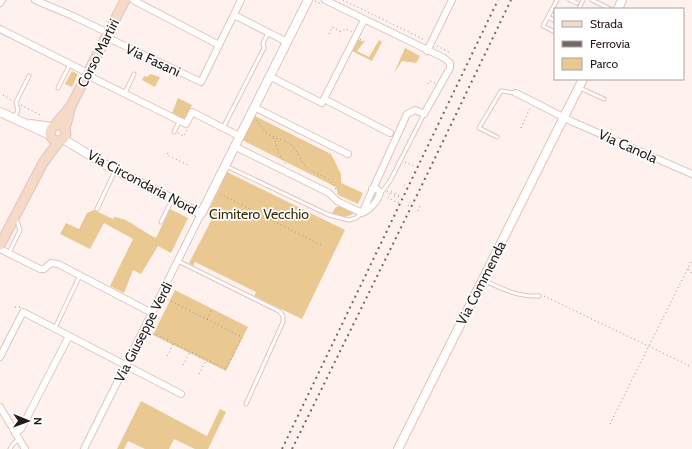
<svg xmlns="http://www.w3.org/2000/svg" width="692" height="449" font-family="Cabin,sans-serif">
<rect width="100%" height="100%" fill="#fef1ee"/>
<path fill="#e9c991" d="M 358,39 L 364,42 L 357,51 L 369,57 L 379,40 L 382,42 L 372,61 L 352,51 Z
M 405,48 L 420,56 L 416,63 L 402,61 L 394,73 Z
M 72,71 L 78,74 L 72,87 L 65,84 Z
M 151,74 L 160,77 L 155,87 L 142,80 L 144,76 L 147,77 Z
M 178,98 L 192,105 L 186,117 L 182,119 L 172,113 Z
M 255,116 L 331,154 L 341,174 L 341,183 L 363,193 L 358,204 L 338,195 L 336,187 L 242,140 Z
M 227,172 L 345,230 L 302,319 L 254,296 L 256,292 L 195,262 L 193,266 L 189,263 L 213,217 L 207,214 Z
M 340,206 L 356,213 L 345,217 L 332,213 L 336,207 Z
M 170,209 L 188,218 L 171,253 L 158,246 L 141,274 L 133,270 L 124,293 L 110,286 L 133,239 L 104,223 L 90,249 L 60,234 L 66,223 L 79,229 L 87,213 L 94,210 L 113,219 L 114,217 C 129,218 142,232 156,238 Z
M 175,290 L 248,327 L 226,371 L 153,335 Z
M 141,401 L 207,436 L 220,409 L 226,412 L 208,449 L 195,449 L 174,439 L 169,449 L 145,449 L 128,441 L 124,449 L 117,449 Z"/>
<g fill="none" stroke-linecap="round" stroke-linejoin="round">
<g stroke="#e2c3bd" stroke-width="5">
<path id="service" d="M 570,0 L 577,3
M 592,0 L 610,9
M 579,9 L 583,0
M 548,17 L 555,21
M 555,32 L 543,26 L 557,0
M 58,88 L 70,64
M 580,88 L 604,99
M 125,93 L 134,74
M 15,117 L 18,110 L 16,102 L 29,76
M 223,128 L 264,48 L 263,43 L 268,33
M 174,132 L 180,120
M 497,137 L 479,128 L 501,91 L 516,93
M 226,166 L 329,215 L 349,220 L 356,218 L 362,213
M 381,193 L 390,181 L 424,114
M 97,209 L 115,171
M 161,222 L 172,200
M 9,253 L 20,230 L 16,218
M 178,261 L 279,311 L 283,316 L 283,322 L 246,404
M 483,280 C 502,289 518,297 539,296
M 55,328 L 80,275
M 10,449 L 13,444 L 19,439"/>
</g>
<g stroke="#e2c3bd" stroke-width="8">
<path id="minor" d="M 35,0 L 73,16 L 108,33
M 133,0 L 219,45
M 325,0 L 444,58 L 450,63 L 450,68 L 424,114 L 415,110 L 407,114 L 362,213
M 0,3 L 2,0
M 234,15 L 287,42
M 0,29 L 88,73
M 106,37 L 201,82 L 241,0
M 427,51 L 452,0
M 87,75 L 186,124 L 192,112 L 239,136
M 269,76 L 322,103 L 364,20
M 516,93 L 573,122 L 692,174
M 324,99 L 390,133
M 254,107 L 348,154
M 234,146 L 329,193 L 337,201 L 362,213
M 362,213 C 370,210 379,200 380,192 L 377,189 L 372,189
M 0,249 L 40,269 L 44,269 L 51,263 L 58,264 L 152,313
M 0,357 L 23,312 L 181,394
M 0,407 L 25,449
M 15,433 L 21,429 L 69,336
M 84,449 L 201,214"/>
</g>
<g stroke="#e2c3bd" stroke-width="10">
<path id="tertiary" d="M 618,9 L 622,0
M 0,112 L 50,135
M 31,124 L 52,127
M 63,139 L 104,164 L 201,214 L 308,0
M 398,449 L 583,79"/>
</g>
<g stroke="#e2c3bd" stroke-width="11">
<path id="secondary" d="M 55,125 L 71,106
M50 133a8 8 0 1 1 16 0a8 8 0 1 1-16 0Z
M 65,129 L 71,106 L 125,0
M 0,245 L 43,163 L 59,141"/>
</g>
<path stroke="#9e9290" stroke-width="1" stroke-dasharray="1 3" stroke-linecap="butt" d="M 343,0 L 425,40
M 315,1 L 321,4
M 340,32 L 346,29 L 352,32
M 329,34 L 332,27 L 340,31
M 360,39 L 365,42
M 437,46 L 449,52
M 428,84 L 430,81 L 435,83
M 3,95 L 11,100
M 21,105 L 40,115
M 256,120 C 260,125 266,134 271,136 C 278,139 285,140 291,145 C 299,151 300,162 307,168 C 318,177 330,174 336,190
M 521,128 L 530,108
M 178,133 L 184,136 L 187,130
M 273,138 L 276,142 L 278,153 L 286,164
M 168,153 L 167,155 L 190,166
M 405,162 L 416,167
M 404,185 L 407,186
M 387,191 L 401,198
M 220,194 L 321,245
M 394,196 L 397,199
M 399,203 L 388,198 L 391,191 L 402,197
M 408,206 L 410,202
M 418,211 L 420,206
M 688,269 L 692,274
M 544,296 L 692,367
M 15,307 L 20,307
M 207,319 L 212,308
M 149,331 L 226,369 L 242,337 L 165,298
M 167,356 L 173,344
M 183,365 L 190,352
M 199,374 L 206,360
M 610,424 L 692,260"/>
<use href="#service" stroke="#fff" stroke-width="3"/>
<use href="#minor" stroke="#fff" stroke-width="6"/>
<use href="#tertiary" stroke="#fff" stroke-width="8"/>
<use href="#secondary" stroke="#f4dac7" stroke-width="9"/>
<path stroke="#746966" stroke-width="2" stroke-dasharray="2 4" stroke-linecap="butt" d="M 282,449 L 498,0
M 292,449 L 421,187 L 511,0"/>
</g>
<g text-anchor="middle" stroke-width="3.5" stroke-linejoin="round" paint-order="stroke">
<g font-size="14" fill="#251a18" stroke="#fff">
<text transform="translate(98 53) rotate(-63)" y="5">Corso Martiri</text>
<text transform="translate(153 60) rotate(25)" y="5">Via Fasani</text>
<text transform="translate(628 146) rotate(24)" y="5">Via Canola</text>
<text transform="translate(142 182) rotate(28)" y="5">Via Circondaria Nord</text>
<text transform="translate(481 283) rotate(-63)" y="5">Via Commenda</text>
<text transform="translate(143 332) rotate(-63)" y="5">Via Giuseppe Verdi</text>
</g>
<g font-size="14" fill="#392701" stroke="#fff">
<text x="259" y="219">Cimitero Vecchio</text>
</g>
</g>
<rect x="554" y="8" width="130" height="72" fill="#ffffff" stroke="#a8a3a3"/>
<rect x="562" y="21" width="20" height="6" fill="#f4dac7" stroke="#a8a3a3"/>
<text x="590" y="28" font-size="12" fill="#251a18">Strada</text>
<rect x="562" y="41" width="20" height="6" fill="#746966" stroke="#a8a3a3"/>
<text x="590" y="48" font-size="12" fill="#251a18">Ferrovia</text>
<rect x="562" y="58" width="20" height="12" fill="#e9c991" stroke="#a8a3a3"/>
<text x="590" y="68" font-size="12" fill="#251a18">Parco</text>
<g transform="translate(28 421) rotate(91)" stroke="#ffffff" stroke-width="3" paint-order="stroke">
<path d="M0-3L7 15L0 10L-7 15Z" fill="#251a18"/>
<text y="-6" font-size="11" font-weight="bold" text-anchor="middle" fill="#251a18">N</text>
</g>
</svg>
